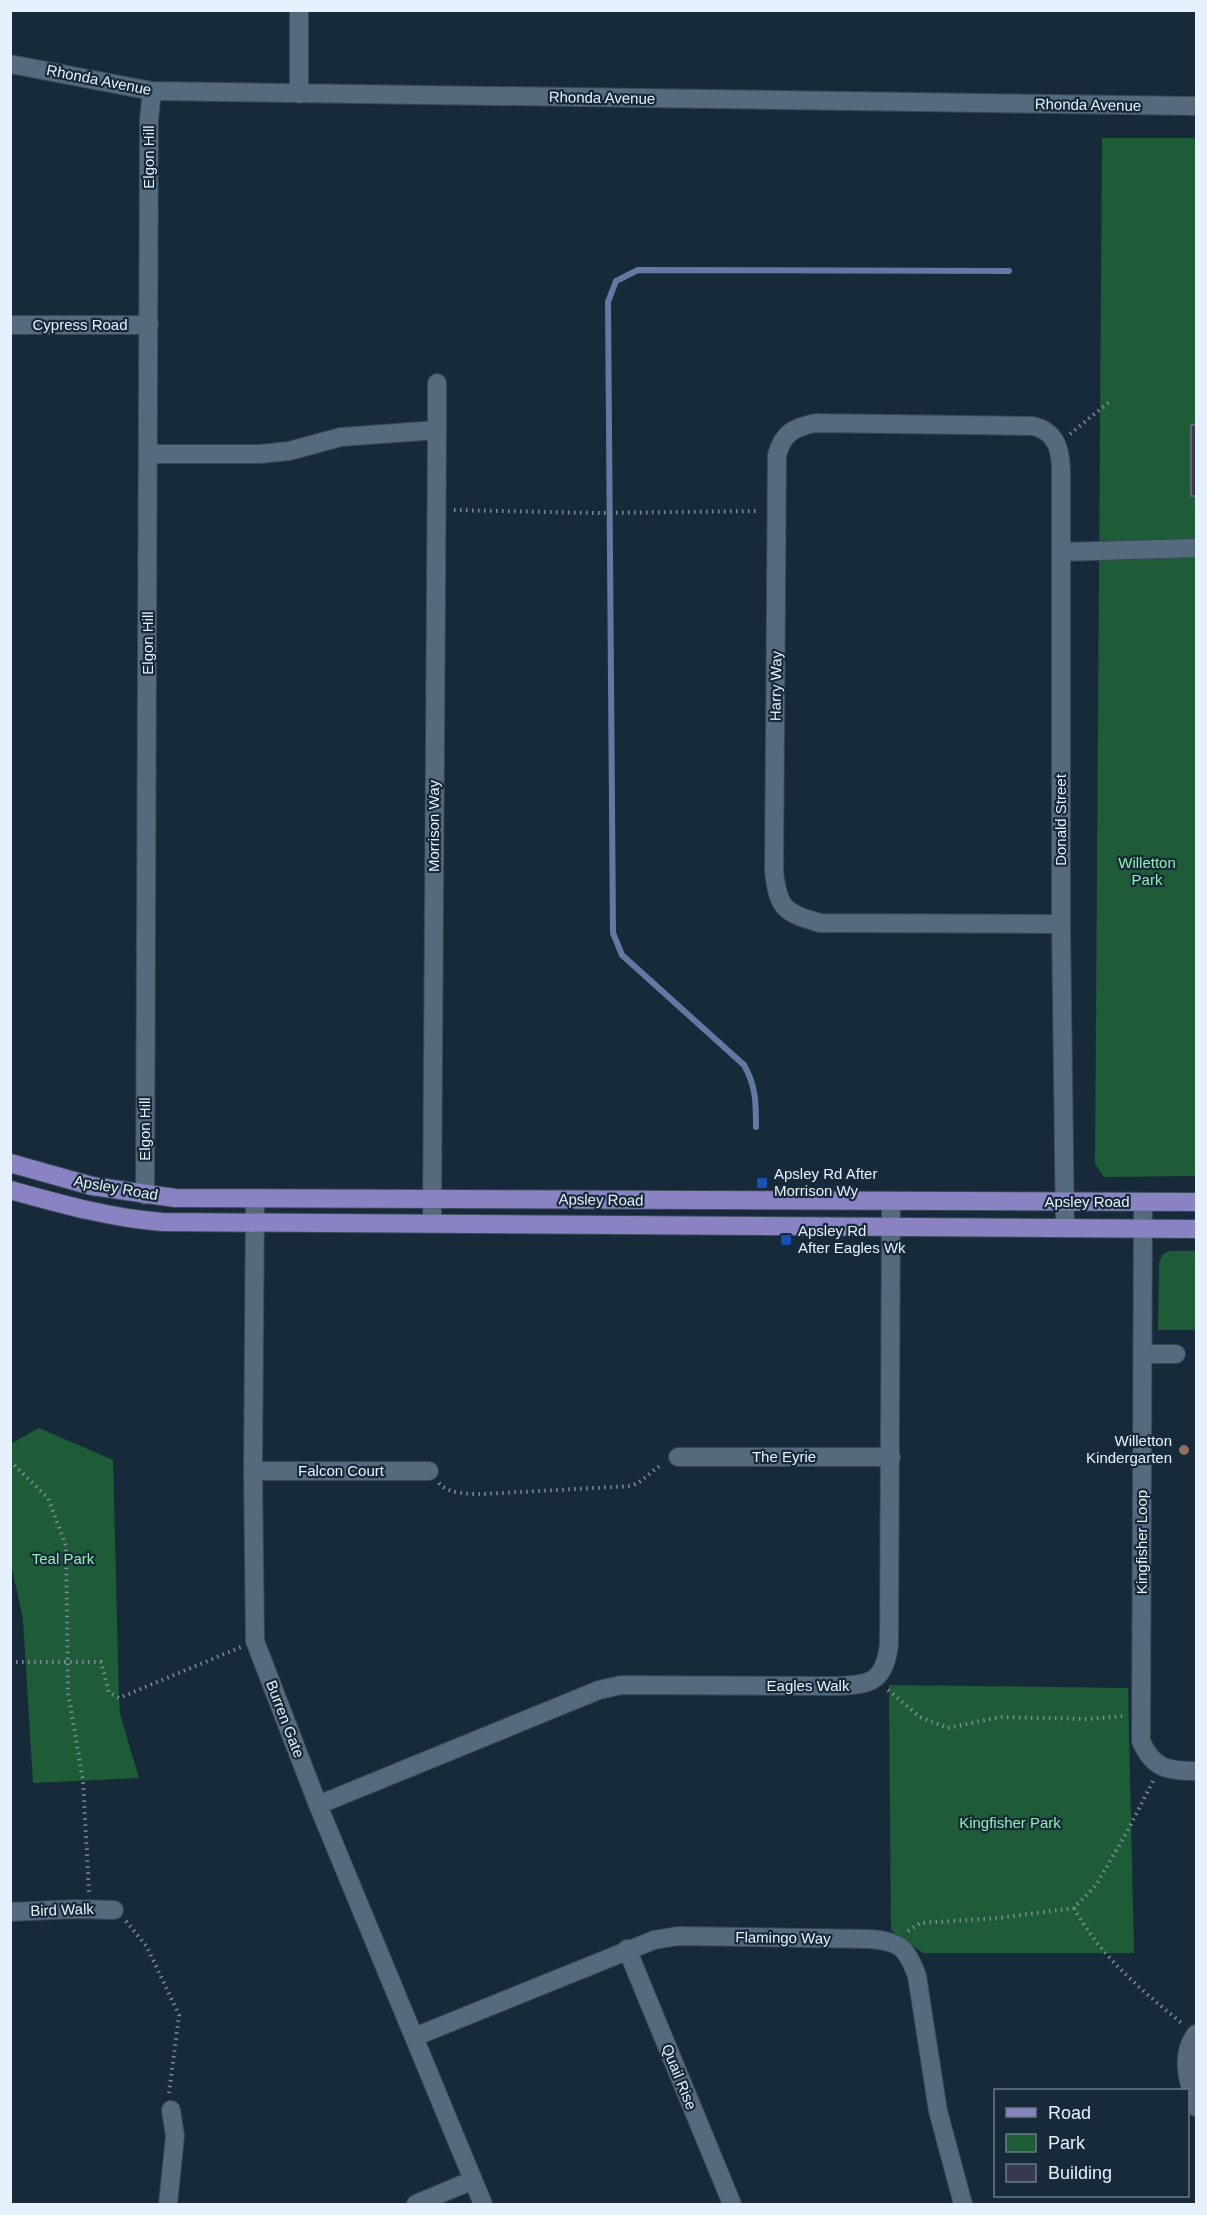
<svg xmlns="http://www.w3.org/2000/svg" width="1207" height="2215" font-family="Helvetica,sans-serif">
<rect width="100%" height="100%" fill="#172a3a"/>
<path fill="#1d5c37" d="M 1102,138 L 1196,138 L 1196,1176 L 1104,1177 L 1095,1164 Z
M 1169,1251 L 1196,1251 L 1196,1330 L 1158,1330 L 1159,1264 L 1162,1255 Z
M 39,1428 L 113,1460 L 119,1698 L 120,1714 L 139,1778 L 33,1783 L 23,1619 L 11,1564 L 10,1444 Z
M 889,1685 L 1128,1688 L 1134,1953 L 923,1953 L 891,1930 Z"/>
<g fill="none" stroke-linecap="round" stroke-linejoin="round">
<path stroke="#6479a1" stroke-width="6" d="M 756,1127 C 756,1103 756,1086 744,1065 L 622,955 L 613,933 L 608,302 L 616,281 L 638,270 L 1009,271"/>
</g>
<path fill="#37394f" stroke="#6d7089" stroke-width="1.5" d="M 1191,425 L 1196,425 L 1196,496 L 1191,496 Z"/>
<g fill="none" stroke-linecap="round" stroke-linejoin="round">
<g stroke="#384855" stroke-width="20">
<path id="minor" d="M 299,10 L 299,94
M 10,64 L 152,91 L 1196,106
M 10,325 L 149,325
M 437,383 L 437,430
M 149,454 L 260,454 L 289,451 L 341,437 L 437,430 L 432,1222
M 1061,552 L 1196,548
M 1061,924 L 820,923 C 784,913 778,908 774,871 L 777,455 C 783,433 794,427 816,423 L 1033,426 C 1056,431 1061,450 1061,471 L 1061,924 L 1065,1228
M 145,1195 L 149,120 L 152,91
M 255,1199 L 253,1471 L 255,1641 L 318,1805 L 483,2204
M 1143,1202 L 1141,1741 C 1153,1769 1168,1771 1196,1771
M 1143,1354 L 1176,1354
M 678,1457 L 891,1457
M 253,1471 L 429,1471
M 318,1805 L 599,1690 L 621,1685 L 837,1686 C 872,1685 884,1681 889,1645 L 891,1203
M 10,1912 L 75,1909 L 114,1910
M 627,1949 L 732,2204
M 1196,2034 C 1179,2056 1189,2083 1196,2107
M 414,2037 L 654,1940 L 678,1936 L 870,1939 C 900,1941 907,1948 917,1976 L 938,2111 L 963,2204
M 168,2204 L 175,2136 L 171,2110
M 416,2204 L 473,2180"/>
</g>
<g stroke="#384855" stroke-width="20">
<path id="major" d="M 10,1163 L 92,1186 L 175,1198 L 1196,1202
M 10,1190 C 61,1204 110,1218 162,1222 L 1196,1229"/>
</g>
<path stroke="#7c8b99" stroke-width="4" stroke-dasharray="1.5 4.5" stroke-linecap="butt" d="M 1070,434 L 1109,402
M 454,510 L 597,513 L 759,511
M 10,1461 L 48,1498 L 66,1546 L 68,1692 L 83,1781 L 89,1892
M 439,1483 C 448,1494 469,1494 483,1494 L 631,1486 C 645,1481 650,1471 663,1464
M 10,1662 L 101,1662 L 109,1692 L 119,1698 L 241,1647
M 888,1690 L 920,1717 L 948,1728 L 1000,1717 L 1087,1719 L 1125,1716
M 1074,1908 C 1100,1956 1141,1990 1184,2025
M 126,1921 L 147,1947 L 179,2015 L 169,2093
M 908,1931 L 920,1923 L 999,1918 L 1074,1908 L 1096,1885 L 1127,1832 L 1153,1781"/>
<use href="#minor" stroke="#556a7d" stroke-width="18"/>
<use href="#major" stroke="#8983c3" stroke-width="18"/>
</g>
<g fill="#1a4fb4" stroke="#172a3a" stroke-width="2">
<rect x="756" y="1177" width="12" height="12" rx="3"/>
<rect x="780" y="1234" width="12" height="12" rx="3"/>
</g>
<circle fill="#8d6e63" stroke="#172a3a" stroke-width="2" cx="1184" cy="1450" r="6"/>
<g text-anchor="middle" stroke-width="4.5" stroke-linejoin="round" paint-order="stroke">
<g font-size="15" fill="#e5f1fc" stroke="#172a3a">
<text transform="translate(99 80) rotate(11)" y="5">Rhonda Avenue</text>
<text transform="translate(602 98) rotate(1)" y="5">Rhonda Avenue</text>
<text transform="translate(1088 105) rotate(1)" y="5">Rhonda Avenue</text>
<text transform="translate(149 157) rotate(-90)" y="5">Elgon Hill</text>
<text x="80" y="330">Cypress Road</text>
<text transform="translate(148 643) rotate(-90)" y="5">Elgon Hill</text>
<text transform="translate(776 686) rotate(-89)" y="5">Harry Way</text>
<text transform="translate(1061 820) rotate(-90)" y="5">Donald Street</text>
<text transform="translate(434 826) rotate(-90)" y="5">Morrison Way</text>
<text transform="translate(145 1129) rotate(-90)" y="5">Elgon Hill</text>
<text transform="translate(116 1188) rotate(10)" y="5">Apsley Road</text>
<text transform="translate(601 1200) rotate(1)" y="5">Apsley Road</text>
<text x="1087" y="1207">Apsley Road</text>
<text x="784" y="1462">The Eyrie</text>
<text x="341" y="1476">Falcon Court</text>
<text transform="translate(1142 1542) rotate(-90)" y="5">Kingfisher Loop</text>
<text x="808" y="1691">Eagles Walk</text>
<text transform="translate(285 1719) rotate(69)" y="5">Burren Gate</text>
<text transform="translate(62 1910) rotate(-2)" y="5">Bird Walk</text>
<text transform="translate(783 1938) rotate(1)" y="5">Flamingo Way</text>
<text transform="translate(679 2077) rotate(68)" y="5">Quail Rise</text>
</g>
<g font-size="15" fill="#91ecaf" stroke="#172a3a">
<text x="1147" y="868">Willetton<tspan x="1147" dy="17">Park</tspan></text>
<text x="63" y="1564">Teal Park</text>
<text x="1010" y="1828">Kingfisher Park</text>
</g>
<g font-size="15" fill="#e5f1fc" stroke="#172a3a" text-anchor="start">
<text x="774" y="1179">Apsley Rd After<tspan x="774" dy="17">Morrison Wy</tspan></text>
<text x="798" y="1236">Apsley Rd<tspan x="798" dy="17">After Eagles Wk</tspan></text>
<text x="1172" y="1446" text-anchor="end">Willetton<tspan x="1172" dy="17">Kindergarten</tspan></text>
</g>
</g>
<rect width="1207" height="2215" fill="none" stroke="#e5f1fc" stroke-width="24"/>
<rect x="994" y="2089" width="195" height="108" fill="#172a3a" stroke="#697a88" stroke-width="1.5"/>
<rect x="1006" y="2108" width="30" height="9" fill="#8983c3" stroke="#697a88" stroke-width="1.5"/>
<text x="1048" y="2119" font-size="18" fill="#e5f1fc">Road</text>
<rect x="1006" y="2134" width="30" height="18" fill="#1d5c37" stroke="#697a88" stroke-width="1.5"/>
<text x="1048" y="2149" font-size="18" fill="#e5f1fc">Park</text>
<rect x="1006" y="2164" width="30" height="18" fill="#37394f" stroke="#697a88" stroke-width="1.5"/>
<text x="1048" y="2179" font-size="18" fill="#e5f1fc">Building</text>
</svg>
